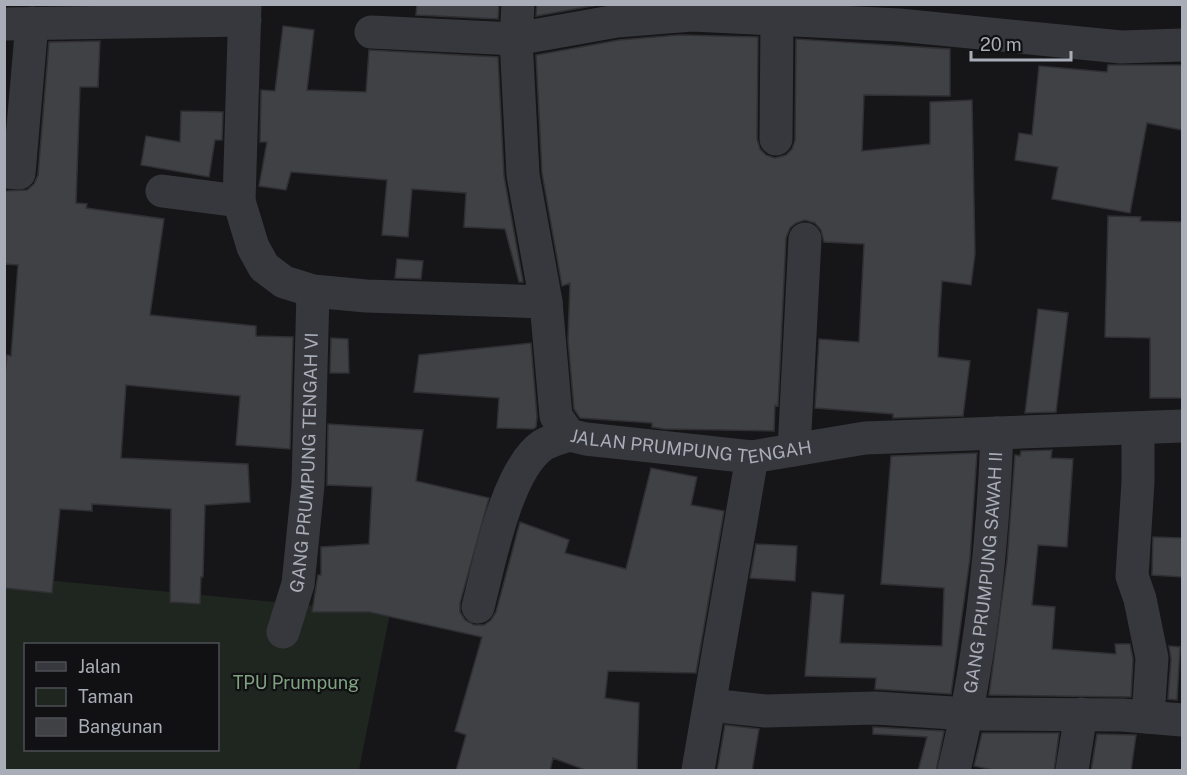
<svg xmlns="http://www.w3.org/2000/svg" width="1187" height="775" font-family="'Public Sans',sans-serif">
<rect width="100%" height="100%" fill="#161618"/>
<path fill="#1e261f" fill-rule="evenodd" d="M 4,576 L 390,613 L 359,770 L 5,770 ZM 26,644 L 218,644 L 218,750 L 26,750 Z"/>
<path fill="#404145" stroke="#303034" stroke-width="1.5" d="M 417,4 L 499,4 L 498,19 L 416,15 Z
M 537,4 L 603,4 L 536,16 Z
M 283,26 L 314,30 L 307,90 L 366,92 L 369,50 L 498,57 L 504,176 L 523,282 L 519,282 L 505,229 L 464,227 L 466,193 L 412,189 L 408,237 L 382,235 L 387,180 L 291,172 L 286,190 L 259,186 L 267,142 L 260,142 L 261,90 L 275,91 Z
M 679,35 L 758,37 L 757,139 L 760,149 L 766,155 L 775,158 L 786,155 L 792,149 L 795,140 L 796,39 L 950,49 L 950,96 L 864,95 L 862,151 L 930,144 L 930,102 L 972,100 L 975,254 L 971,285 L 942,281 L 939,327 L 938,357 L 970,361 L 963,416 L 893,418 L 893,414 L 815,408 L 819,339 L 859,342 L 864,244 L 824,242 L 821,230 L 815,223 L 805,220 L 796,223 L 790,228 L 786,238 L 778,406 L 775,405 L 774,431 L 664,429 L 652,427 L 652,423 L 580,418 L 574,409 L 568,340 L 570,283 L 562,286 L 542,173 L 536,55 L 619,40 Z
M 100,41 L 98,87 L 80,87 L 76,203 L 87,204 L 86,208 L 164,219 L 150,315 L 256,326 L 256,336 L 293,337 L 290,449 L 236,445 L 240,396 L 126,385 L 121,458 L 248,464 L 250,502 L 205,505 L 203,577 L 201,577 L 200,604 L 170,602 L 171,509 L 92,504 L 92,511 L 60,509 L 52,593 L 4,588 L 4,383 L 7,355 L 11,356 L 18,265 L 4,264 L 4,191 L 27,190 L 34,184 L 38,175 L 49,42 Z
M 1108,65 L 1182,65 L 1182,130 L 1147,123 L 1130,213 L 1052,199 L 1058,167 L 1015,160 L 1019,133 L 1032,135 L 1039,66 L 1107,72 Z
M 181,111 L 223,112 L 222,140 L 215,140 L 209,177 L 141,165 L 146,136 L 180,142 Z
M 1108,216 L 1141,217 L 1140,221 L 1182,222 L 1182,398 L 1150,398 L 1150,338 L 1105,337 Z
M 397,259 L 423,261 L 421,279 L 395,278 Z
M 1038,309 L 1068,313 L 1056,412 L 1025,413 Z
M 331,338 L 348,339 L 349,373 L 330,373 Z
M 531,343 L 537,417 L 536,427 L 533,429 L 497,428 L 499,398 L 414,392 L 419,355 Z
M 328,424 L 423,430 L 416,481 L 489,498 L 460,603 L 460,612 L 465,620 L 474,625 L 484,625 L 491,620 L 496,612 L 520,522 L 569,540 L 565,553 L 626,569 L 651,468 L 697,477 L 691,505 L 724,511 L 696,673 L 608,671 L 605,698 L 639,703 L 637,771 L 588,771 L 553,758 L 550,771 L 456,771 L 466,735 L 455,731 L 482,637 L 369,612 L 312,612 L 318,575 L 321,575 L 321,547 L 369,544 L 372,487 L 327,485 Z
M 1052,450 L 1051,458 L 1073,459 L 1067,547 L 1038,545 L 1032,605 L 1055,607 L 1052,649 L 1116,654 L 1115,644 L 1130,644 L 1133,659 L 1131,697 L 989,695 L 1007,561 L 1015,455 L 1020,456 L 1021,451 Z
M 977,453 L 970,558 L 951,694 L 875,689 L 876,678 L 805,676 L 812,592 L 844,595 L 840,643 L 942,646 L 944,588 L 881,584 L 891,456 Z
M 1153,537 L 1182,538 L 1182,577 L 1152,575 Z
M 756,544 L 797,546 L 795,581 L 750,578 Z
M 1169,646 L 1180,647 L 1177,700 L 1168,699 L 1171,659 Z
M 725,725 L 759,729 L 752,771 L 717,771 Z
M 873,727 L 944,731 L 936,771 L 918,771 L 927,737 L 873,734 Z
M 982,733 L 1059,733 L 1054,771 L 998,771 L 974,766 Z
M 1097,734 L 1136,735 L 1131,771 L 1091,771 Z"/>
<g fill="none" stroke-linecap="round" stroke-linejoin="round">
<g stroke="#37383d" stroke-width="33">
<path d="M 245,4 L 239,201 L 253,247 L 264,267 L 284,282 L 313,291 L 366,296 L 546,302"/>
<path id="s1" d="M 518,4 L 516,39 L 523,175 L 546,302 L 556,416 L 569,435 L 586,439 L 752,457 L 865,438 L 1182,426"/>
<path d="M 4,24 L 245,20"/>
<path d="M 371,32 L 516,39 L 617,21 L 692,15 L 899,25 L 1121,47 L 1182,45"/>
<path d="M 776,139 L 777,19"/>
<path d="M 4,172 L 19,173 L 32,23"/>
<path d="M 162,191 L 239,201"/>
<path d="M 1138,428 L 1138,482 L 1132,576 L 1140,599 L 1152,658 L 1148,717"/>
<path d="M 794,450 L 805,239"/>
<path d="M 478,607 C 489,565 506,470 543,445 C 550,441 561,438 569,435"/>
<path id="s2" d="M 283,632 L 298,584 L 308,485 L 313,291"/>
<path d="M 710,705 L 766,711 L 876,708 L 968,714 L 1122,715 L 1182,720"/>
<path d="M 698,770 L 752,457"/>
<path id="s3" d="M 954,770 C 980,663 993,543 997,433"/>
<path d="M 1072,770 L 1081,714"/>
</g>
</g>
<g text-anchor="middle" stroke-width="4.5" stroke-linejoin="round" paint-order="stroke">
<g font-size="18" fill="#a8adb8" stroke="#111113">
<text dy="6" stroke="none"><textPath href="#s1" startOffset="561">JALAN PRUMPUNG TENGAH</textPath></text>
<text dy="6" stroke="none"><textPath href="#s2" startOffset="172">GANG PRUMPUNG TENGAH VI</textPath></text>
<text dy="6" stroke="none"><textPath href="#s3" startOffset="200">GANG PRUMPUNG SAWAH II</textPath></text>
</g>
<g font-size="18" fill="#7fa381" stroke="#111113">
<text x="296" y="689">TPU Prumpung</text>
</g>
</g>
<rect width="1187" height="775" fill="none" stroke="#a8adb8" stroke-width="12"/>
<rect x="24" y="643" width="195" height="108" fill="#111113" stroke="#4d4f55" stroke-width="1.5"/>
<rect x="36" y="662" width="30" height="9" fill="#37383d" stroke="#4d4f55" stroke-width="1.5"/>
<text x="78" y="673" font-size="18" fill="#a8adb8">Jalan</text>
<rect x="36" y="688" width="30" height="18" fill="#1e261f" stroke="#4d4f55" stroke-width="1.5"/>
<text x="78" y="703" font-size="18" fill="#a8adb8">Taman</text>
<rect x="36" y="718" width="30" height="18" fill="#404145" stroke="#4d4f55" stroke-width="1.5"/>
<text x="78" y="733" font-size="18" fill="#a8adb8">Bangunan</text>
<path d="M971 51v9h100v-9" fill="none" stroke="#a8adb8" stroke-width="3"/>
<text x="980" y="51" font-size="18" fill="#a8adb8" stroke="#111113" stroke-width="4.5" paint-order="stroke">20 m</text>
</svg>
